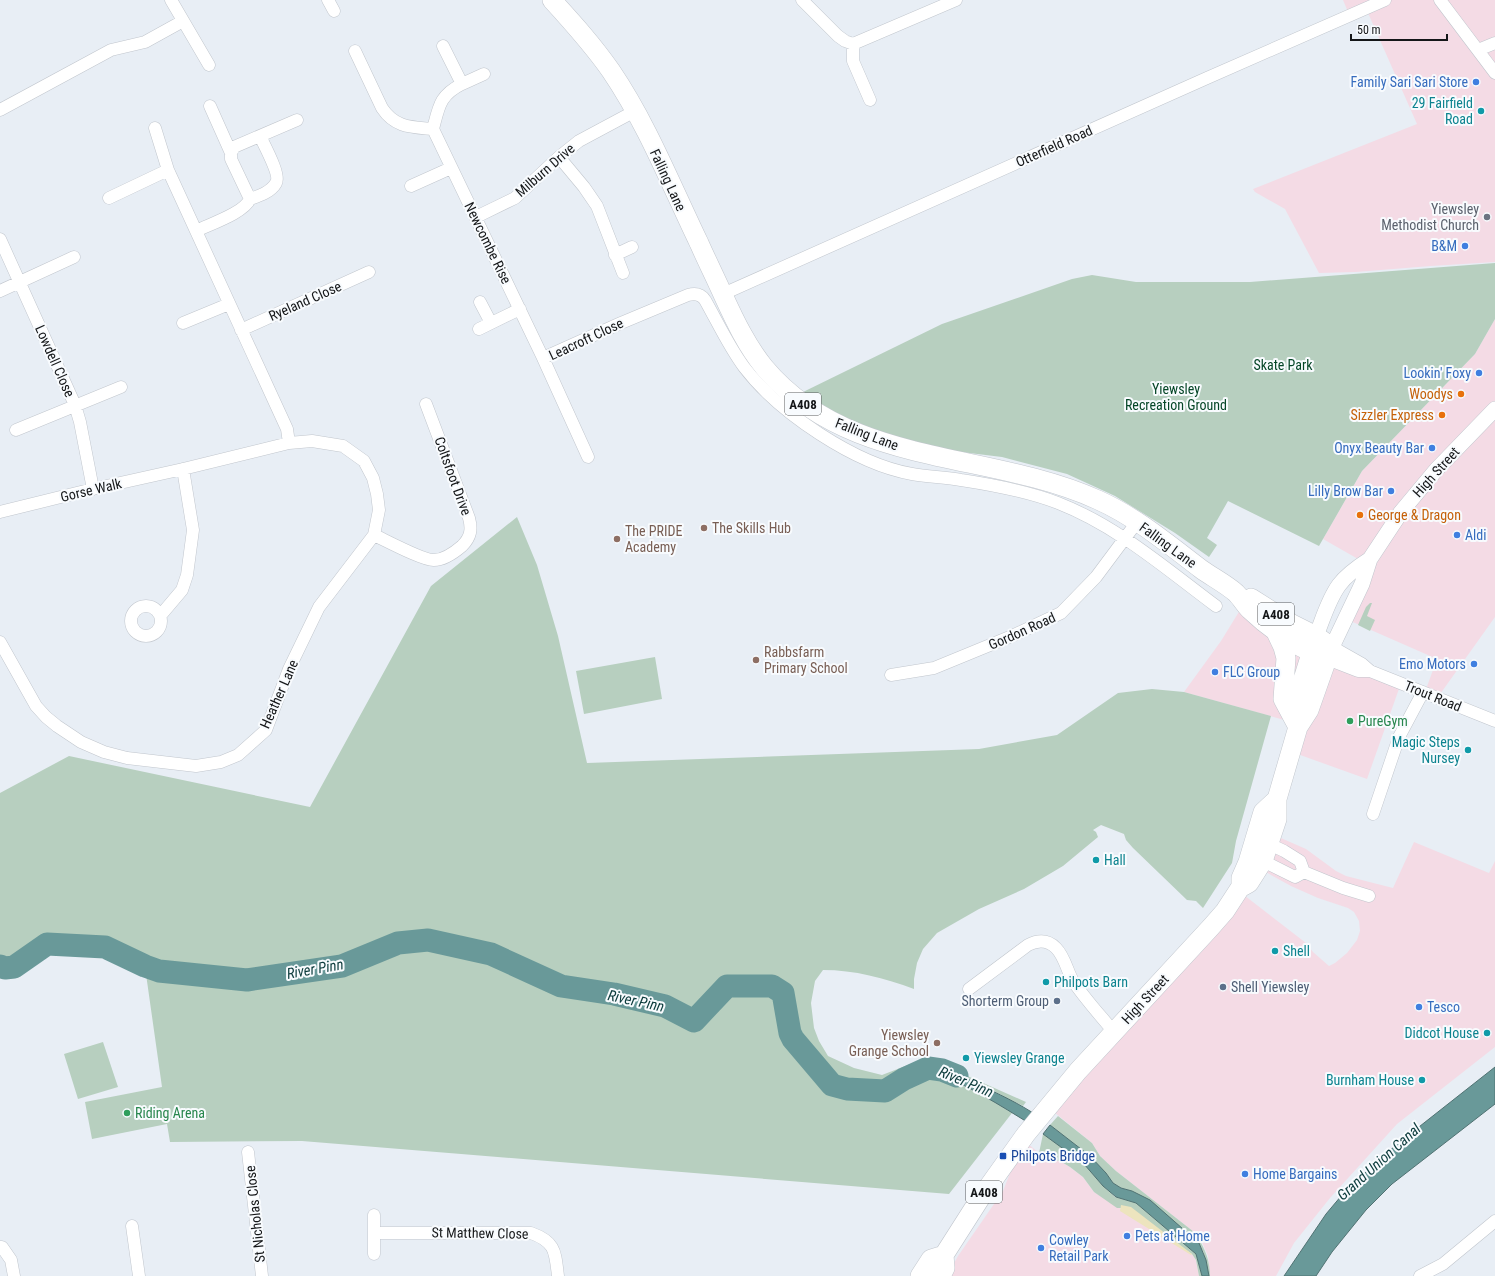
<svg xmlns="http://www.w3.org/2000/svg" width="1495" height="1276" font-family="'Roboto Condensed',sans-serif">
<rect width="100%" height="100%" fill="#e8eef5"/>
<path fill="#f4dbe5" d="M 1343,0 L 1495,0 L 1495,262 L 1431,266 L 1356,272 L 1319,273 L 1285,209 L 1255,192 L 1253,189 L 1417,124 L 1368,13 L 1351,19 Z
M 1495,319 L 1495,405 L 1365,563 L 1323,539 L 1362,471 L 1475,354 Z
M 1495,411 L 1495,617 L 1438,697 L 1425,692 L 1437,659 L 1339,616 L 1378,548 Z
M 1245,602 L 1400,686 L 1367,779 L 1289,751 L 1295,723 L 1184,692 L 1221,641 Z
M 1267,832 L 1306,849 L 1336,871 L 1346,876 L 1393,888 L 1414,842 L 1489,873 L 1495,861 L 1495,1047 L 1397,1124 L 1330,1198 L 1294,1243 L 1276,1276 L 1210,1276 L 1208,1256 L 1202,1242 L 1194,1232 L 1116,1171 L 1100,1156 L 1092,1143 L 1049,1108 L 1240,892 L 1306,943 L 1313,952 L 1329,966 L 1335,963 L 1347,953 L 1357,940 L 1360,931 L 1359,921 L 1354,912 L 1348,908 L 1318,898 L 1291,886 L 1253,865 Z
M 1023,1140 L 1048,1160 L 1060,1161 L 1070,1167 L 1083,1177 L 1094,1192 L 1192,1253 L 1196,1260 L 1199,1276 L 947,1276 L 958,1256 L 1003,1191 Z"/>
<path fill="#b7cfbf" d="M 1495,263 L 1495,319 L 1475,354 L 1362,471 L 1319,546 L 1228,501 L 1207,538 L 1217,545 L 1209,557 L 1175,533 L 1115,496 L 1067,474 L 1002,457 L 953,451 L 868,431 L 801,393 L 942,324 L 1072,279 L 1092,275 L 1136,282 L 1250,282 Z
M 517,517 L 537,565 L 558,636 L 587,763 L 979,749 L 1057,735 L 1118,693 L 1152,689 L 1184,692 L 1271,716 L 1236,841 L 1232,863 L 1203,908 L 1196,901 L 1187,900 L 1133,848 L 1126,840 L 1124,834 L 1101,825 L 1093,830 L 1096,832 L 1098,837 L 1063,866 L 1024,889 L 979,909 L 937,933 L 923,949 L 917,963 L 914,979 L 914,989 C 885,978 854,970 823,970 L 815,981 L 811,1003 L 814,1028 L 819,1041 L 828,1056 L 854,1068 L 882,1075 L 913,1063 L 926,1061 L 945,1066 L 1026,1102 L 1023,1106 C 992,1091 961,1072 928,1064 L 885,1090 L 847,1088 L 832,1084 L 794,1038 L 791,1032 L 787,1011 L 790,1033 L 793,1039 L 832,1085 L 847,1089 L 885,1091 L 904,1079 L 917,1073 L 929,1071 L 938,1074 L 984,1096 L 1012,1113 L 949,1194 L 302,1141 L 170,1142 L 167,1124 L 92,1139 L 85,1102 L 162,1087 L 145,967 L 103,952 L 49,948 L 19,970 L 3,973 L 0,970 L 0,793 L 69,756 L 310,807 L 431,586 Z
M 1370,603 L 1372,603 L 1367,616 L 1375,620 L 1370,631 L 1358,625 L 1366,607 Z
M 655,657 L 662,699 L 584,714 L 576,671 Z
M 103,1042 L 118,1087 L 78,1099 L 64,1054 Z
M 1058,1116 L 1092,1143 L 1100,1156 L 1116,1171 L 1194,1232 C 1204,1246 1210,1259 1210,1276 L 1209,1276 L 1203,1251 L 1132,1191 L 1121,1188 L 1113,1183 L 1106,1173 L 1090,1156 L 1050,1125 Z
M 1043,1134 L 1084,1164 L 1103,1186 L 1115,1197 L 1136,1203 L 1196,1254 L 1202,1276 L 1199,1276 L 1196,1260 L 1192,1254 L 1121,1208 L 1117,1208 L 1094,1192 L 1083,1177 L 1070,1167 L 1060,1161 L 1048,1160 L 1039,1153 Z"/>
<path fill="#ede4be" d="M 1121,1205 L 1131,1207 L 1192,1254 L 1191,1255 L 1120,1211 Z"/>
<path fill="#699999" stroke="#507272" d="M 928,1064 C 945,1066 961,1076 976,1083 C 998,1094 1019,1103 1039,1117 L 1032,1125 C 1001,1106 964,1082 929,1071 Z
M 1495,1067 L 1495,1104 L 1392,1184 L 1366,1210 L 1332,1252 L 1316,1276 L 1284,1276 L 1326,1214 L 1347,1189 L 1396,1145 Z
M 1050,1125 L 1090,1156 L 1106,1173 L 1113,1183 L 1121,1188 L 1132,1191 L 1150,1200 L 1199,1243 L 1206,1260 L 1209,1276 L 1202,1276 L 1196,1254 L 1136,1203 L 1116,1197 L 1103,1186 L 1084,1164 L 1043,1134 Z"/>
<g fill="none" stroke-linecap="round" stroke-linejoin="round">
<path stroke="#699999" stroke-width="23" d="M 0,966 L 5,968 L 14,967 L 47,944 L 105,947 L 145,966 L 159,971 L 247,980 L 342,966 L 398,943 L 428,940 L 491,954 L 561,986 L 614,994 L 665,1006 L 694,1021 L 727,986 L 772,986 L 783,993 L 790,1033 L 793,1039 L 832,1085 L 847,1089 L 885,1091 L 904,1079 L 928,1068 L 942,1070 L 957,1076"/>
<g stroke="#c1c6cd" stroke-width="13">
<path id="minor" d="M 171,0 L 209,65
M 328,0 L 334,11
M 802,0 L 838,36 L 845,41 L 853,44 L 956,0
M 1440,0 L 1495,73
M 853,44 L 853,61 L 870,100
M 1478,50 L 1495,43
M 355,51 L 382,108 C 395,128 412,127 433,129 L 543,358
M 462,84 L 484,74
M 210,106 L 231,153
M 0,110 L 111,50 L 145,42 L 183,21
M 155,128 L 168,170 L 287,429 L 289,443
M 433,129 C 439,106 440,95 462,84 L 443,46
M 559,157 L 584,187 L 597,206 L 623,273
M 411,186 L 451,168
M 109,198 L 168,170
M 250,199 C 259,196 271,192 276,183 C 281,175 264,145 260,136
M 476,217 L 515,198 L 559,157 L 579,141 L 635,111
M 196,231 C 210,224 244,213 250,199 L 231,159 L 231,153 L 234,147 L 297,120
M 0,239 L 75,405 L 80,422 L 93,489
M 615,255 L 632,247
M 0,291 L 74,257
M 723,294 L 1207,78 L 1385,0
M 480,302 L 491,323
M 183,323 L 229,304
M 479,329 L 520,309
M 241,330 L 369,272
M 16,430 L 121,387
M 588,457 L 543,358 L 621,323 L 688,295 C 695,293 701,294 705,300 C 718,323 729,347 744,367 C 779,413 855,464 912,474 C 928,477 945,477 961,480 C 994,485 1027,491 1058,503 C 1117,526 1165,568 1216,606
M 0,512 L 93,489 L 183,469 L 289,443 L 312,441 L 343,446 L 364,461 L 373,478 L 377,494 L 379,510 L 374,535 L 319,607 L 289,669 L 266,730 L 238,755 L 221,762 L 196,766 L 127,758 L 104,752 L 81,742 L 57,726 L 46,717 L 36,706 L 0,642
M 374,535 C 385,540 424,561 434,560 C 444,560 455,552 462,546 C 471,537 472,529 469,518 L 426,404
M131 621a15 15 0 1 1 30 0a15 15 0 1 1-30 0Z
M 160,616 L 182,590 L 187,575 L 193,530 L 183,469
M 1332,647 L 1362,664 L 1370,671 L 1495,721
M 1327,659 L 1358,671 L 1370,671
M 891,675 L 934,668 L 1012,636 L 1061,613 L 1096,577 L 1137,522
M 1373,814 L 1399,737 L 1423,692
M 1263,841 L 1284,851 L 1300,861 L 1304,872
M 1257,858 L 1295,877 L 1304,872
M 1304,872 L 1343,888 L 1369,896
M 969,989 L 1028,945 C 1038,940 1048,940 1056,948 C 1065,957 1067,971 1073,981 C 1085,999 1100,1015 1114,1032
M 248,1152 L 262,1276
M 374,1215 L 374,1233
M 132,1226 L 139,1276
M 0,1247 L 2,1247 L 11,1260 L 14,1276
M 374,1254 L 374,1233 L 531,1233 C 556,1242 555,1252 558,1276
M 1420,1276 L 1443,1264 L 1495,1221"/>
</g>
<g stroke="#c1c6cd" stroke-width="16">
<path id="tertiary" d="M 1316,636 C 1323,619 1328,600 1339,585 C 1347,574 1359,566 1370,559
M 1332,647 L 1362,584 L 1370,559 L 1401,512 L 1436,470 L 1495,409"/>
</g>
<g stroke="#c1c6cd" stroke-width="20">
<path id="primary" d="M 552,0 C 573,23 593,45 611,71 C 647,124 671,185 699,243 C 707,261 716,279 724,297 C 735,321 747,346 764,367 C 848,468 988,450 1098,500 C 1136,517 1168,544 1201,569 C 1212,577 1226,584 1236,593 C 1241,598 1245,605 1250,610 C 1272,631 1299,648 1327,659
M 1275,630 L 1283,647 L 1286,658 L 1283,699 L 1298,727
M 1298,723 L 1295,705 L 1315,641
M 1241,885 L 1241,878 L 1248,862 L 1263,812 L 1277,799
M 920,1276 L 931,1259 L 944,1255
M 941,1276 L 945,1268 L 944,1255 L 981,1197 L 1026,1134 L 1078,1071 L 1211,927 L 1225,911 L 1240,888 L 1249,883 L 1263,861 L 1277,819 L 1277,799 L 1298,727 L 1309,710 L 1327,659 L 1332,647 L 1316,636 L 1292,624 L 1251,598"/>
</g>
<use href="#minor" stroke="#fff" stroke-width="12"/>
<use href="#tertiary" stroke="#fff" stroke-width="15"/>
<use href="#primary" stroke="#fff" stroke-width="19"/>
</g>
<g fill="#3f7fe0" stroke="#f8fbfe" stroke-width="1.5">
<circle cx="1476" cy="82" r="4"/>
<circle cx="1465" cy="246" r="4"/>
<circle cx="1479" cy="373" r="4"/>
<circle cx="1432" cy="448" r="4"/>
<circle cx="1391" cy="491" r="4"/>
<circle cx="1457" cy="535" r="4"/>
<circle cx="1474" cy="664" r="4"/>
<circle cx="1215" cy="672" r="4"/>
<circle cx="1419" cy="1007" r="4"/>
<circle cx="1245" cy="1174" r="4"/>
<circle cx="1127" cy="1236" r="4"/>
<circle cx="1041" cy="1248" r="4"/>
</g>
<g fill="#0f9aa8" stroke="#f8fbfe" stroke-width="1.5">
<circle cx="1481" cy="111" r="4"/>
<circle cx="1468" cy="750" r="4"/>
<circle cx="1096" cy="860" r="4"/>
<circle cx="1275" cy="951" r="4"/>
<circle cx="1046" cy="982" r="4"/>
<circle cx="1487" cy="1033" r="4"/>
<circle cx="966" cy="1058" r="4"/>
<circle cx="1422" cy="1080" r="4"/>
</g>
<circle fill="#6b7280" stroke="#f8fbfe" stroke-width="1.5" cx="1487" cy="217" r="4"/>
<g fill="#e8710a" stroke="#f8fbfe" stroke-width="1.5">
<circle cx="1461" cy="394" r="4"/>
<circle cx="1442" cy="415" r="4"/>
<circle cx="1360" cy="515" r="4"/>
</g>
<g fill="#8d6e63" stroke="#f8fbfe" stroke-width="1.5">
<circle cx="704" cy="528" r="4"/>
<circle cx="617" cy="539" r="4"/>
<circle cx="756" cy="660" r="4"/>
<circle cx="937" cy="1043" r="4"/>
</g>
<g fill="#2e9e5b" stroke="#f8fbfe" stroke-width="1.5">
<circle cx="1350" cy="721" r="4"/>
<circle cx="127" cy="1113" r="4"/>
</g>
<g fill="#5c6f8a" stroke="#f8fbfe" stroke-width="1.5">
<circle cx="1223" cy="987" r="4"/>
<circle cx="1057" cy="1001" r="4"/>
</g>
<rect fill="#1a4fb4" stroke="#f8fbfe" stroke-width="1.5" x="999" y="1152" width="8" height="8" rx="2"/>
<g text-anchor="middle" stroke-width="4" stroke-linejoin="round" paint-order="stroke">
<g fill="#f8fbfe" stroke="#585b5d" stroke-width="1">
<rect x="785" y="393" width="36" height="22" rx="3"/>
<rect x="1258" y="603" width="36" height="22" rx="3"/>
<rect x="966" y="1181" width="36" height="22" rx="3"/>
</g>
<g font-size="13" font-weight="bold" fill="#141618">
<text x="803" y="409">A408</text>
<text x="1276" y="619">A408</text>
<text x="984" y="1197">A408</text>
</g>
<g font-size="14" fill="#366cbe" stroke="#f8fbfe" text-anchor="end">
<text x="1468" y="87">Family Sari Sari Store</text>
<text x="1457" y="251">B&amp;M</text>
<text x="1471" y="378">Lookin' Foxy</text>
<text x="1424" y="453">Onyx Beauty Bar</text>
<text x="1383" y="496">Lilly Brow Bar</text>
<text x="1465" y="540" text-anchor="start">Aldi</text>
<text x="1466" y="669">Emo Motors</text>
<text x="1223" y="677" text-anchor="start">FLC Group</text>
<text x="1427" y="1012" text-anchor="start">Tesco</text>
<text x="1253" y="1179" text-anchor="start">Home Bargains</text>
<text x="1135" y="1241" text-anchor="start">Pets at Home</text>
<text x="1049" y="1245" text-anchor="start">Cowley<tspan x="1049" dy="16">Retail Park</tspan></text>
</g>
<g font-size="14" fill="#0d838f" stroke="#f8fbfe" text-anchor="end">
<text x="1473" y="108">29 Fairfield<tspan x="1473" dy="16">Road</tspan></text>
<text x="1460" y="747">Magic Steps<tspan x="1460" dy="16">Nursey</tspan></text>
<text x="1104" y="865" text-anchor="start">Hall</text>
<text x="1283" y="956" text-anchor="start">Shell</text>
<text x="1054" y="987" text-anchor="start">Philpots Barn</text>
<text x="1479" y="1038">Didcot House</text>
<text x="974" y="1063" text-anchor="start">Yiewsley Grange</text>
<text x="1414" y="1085">Burnham House</text>
</g>
<g font-size="14" fill="#141618" stroke="#f8fbfe">
<text transform="translate(1054 146) rotate(-24)" y="5">Otterfield Road</text>
<text transform="translate(545 170) rotate(-41)" y="5">Milburn Drive</text>
<text transform="translate(668 180) rotate(65)" y="5">Falling Lane</text>
<text transform="translate(488 243) rotate(64)" y="5">Newcombe Rise</text>
<text transform="translate(305 301) rotate(-24)" y="5">Ryeland Close</text>
<text transform="translate(586 339) rotate(-25)" y="5">Leacroft Close</text>
<text transform="translate(55 361) rotate(66)" y="5">Lowdell Close</text>
<text transform="translate(867 434) rotate(21)" y="5">Falling Lane</text>
<text transform="translate(1436 472) rotate(-48)" y="5">High Street</text>
<text transform="translate(453 476) rotate(70)" y="5">Coltsfoot Drive</text>
<text transform="translate(91 490) rotate(-13)" y="5">Gorse Walk</text>
<text transform="translate(1168 545) rotate(36)" y="5">Falling Lane</text>
<text transform="translate(1022 631) rotate(-24)" y="5">Gordon Road</text>
<text transform="translate(279 694) rotate(-66)" y="5">Heather Lane</text>
<text transform="translate(1433 696) rotate(22)" y="5">Trout Road</text>
<text transform="translate(1145 999) rotate(-47)" y="5">High Street</text>
<text transform="translate(255 1214) rotate(-96)" y="5">St Nicholas Close</text>
<text transform="translate(480 1233) rotate(1)" y="5">St Matthew Close</text>
</g>
<g font-size="14" fill="#5b616d" stroke="#f8fbfe" text-anchor="end">
<text x="1479" y="214">Yiewsley<tspan x="1479" dy="16">Methodist Church</tspan></text>
</g>
<g font-size="14" fill="#054627" stroke="#f8fbfe">
<text x="1283" y="370">Skate Park</text>
<text x="1176" y="394">Yiewsley<tspan x="1176" dy="16">Recreation Ground</tspan></text>
</g>
<g font-size="14" fill="#c56008" stroke="#f8fbfe" text-anchor="end">
<text x="1453" y="399">Woodys</text>
<text x="1434" y="420">Sizzler Express</text>
<text x="1368" y="520" text-anchor="start">George &amp; Dragon</text>
</g>
<g font-size="14" fill="#785e54" stroke="#f8fbfe" text-anchor="start">
<text x="712" y="533">The Skills Hub</text>
<text x="625" y="536">The PRIDE<tspan x="625" dy="16">Academy</tspan></text>
<text x="764" y="657">Rabbsfarm<tspan x="764" dy="16">Primary School</tspan></text>
<text x="929" y="1040" text-anchor="end">Yiewsley<tspan x="929" dy="16">Grange School</tspan></text>
</g>
<g font-size="14" fill="#27864d" stroke="#f8fbfe" text-anchor="start">
<text x="1358" y="726">PureGym</text>
<text x="135" y="1118">Riding Arena</text>
</g>
<g font-size="14" fill="#4e5e75" stroke="#f8fbfe" text-anchor="start">
<text x="1231" y="992">Shell Yiewsley</text>
<text x="1049" y="1006" text-anchor="end">Shorterm Group</text>
</g>
<g font-size="14" fill="#164399" stroke="#f8fbfe" text-anchor="start">
<text x="1011" y="1161">Philpots Bridge</text>
</g>
<g font-size="15" font-style="italic" fill="#0c3b3c" stroke="#f8fbfe">
<text transform="translate(315 969) rotate(-10)" y="5">River Pinn</text>
<text transform="translate(636 1001) rotate(12)" y="5">River Pinn</text>
<text transform="translate(966 1082) rotate(23)" y="5">River Pinn</text>
<text transform="translate(1379 1162) rotate(-42)" y="5">Grand Union Canal</text>
</g>
</g>
<path d="M1351 34v6h96v-6" fill="none" stroke="#141618" stroke-width="2"/>
<text x="1357" y="34" font-size="12" fill="#141618" stroke="#f8fbfe" stroke-width="3" paint-order="stroke">50 m</text>
</svg>
